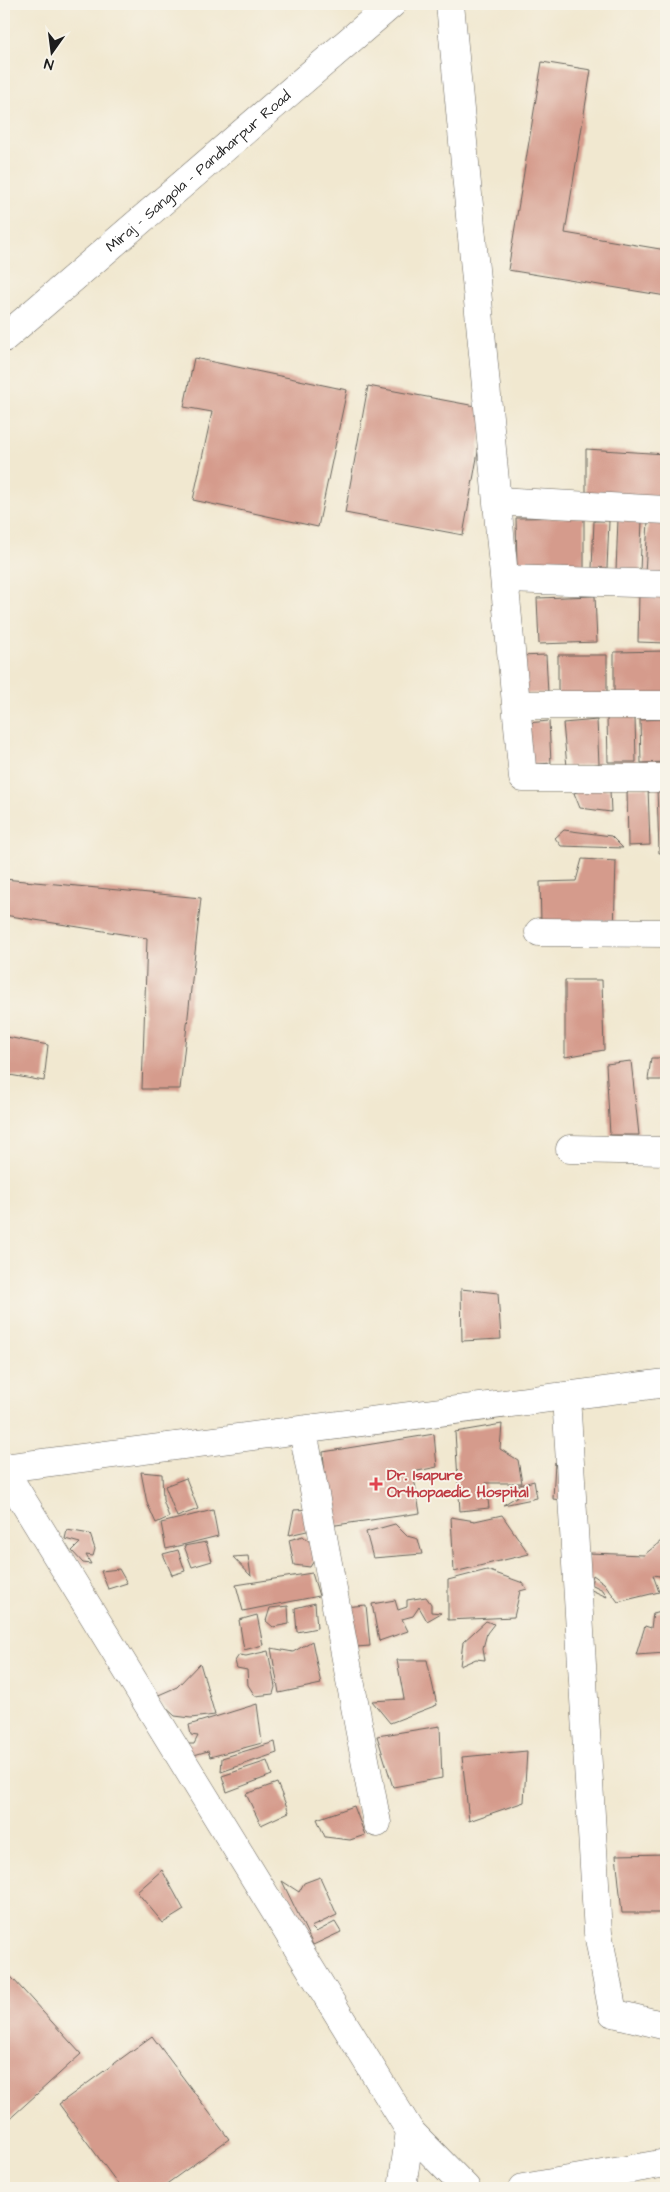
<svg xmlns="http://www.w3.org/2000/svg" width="670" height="2192" font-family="'Architects Daughter',sans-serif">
<rect width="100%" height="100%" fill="#f7f3e8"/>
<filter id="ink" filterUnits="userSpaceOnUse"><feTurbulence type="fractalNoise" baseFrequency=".02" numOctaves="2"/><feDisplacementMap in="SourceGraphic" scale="10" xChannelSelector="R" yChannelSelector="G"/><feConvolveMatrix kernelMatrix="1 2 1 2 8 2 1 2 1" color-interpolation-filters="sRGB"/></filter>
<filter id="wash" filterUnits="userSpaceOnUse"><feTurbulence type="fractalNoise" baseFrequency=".0096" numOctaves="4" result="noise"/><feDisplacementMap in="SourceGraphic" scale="20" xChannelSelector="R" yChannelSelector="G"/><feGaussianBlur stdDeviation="1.12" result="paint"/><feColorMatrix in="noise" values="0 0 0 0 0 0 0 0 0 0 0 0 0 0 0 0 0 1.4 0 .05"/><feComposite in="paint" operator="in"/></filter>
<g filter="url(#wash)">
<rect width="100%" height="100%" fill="#f1e8d0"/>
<g id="blocks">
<path fill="#d59b8c" d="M 542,62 L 591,70 L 565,233 L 666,250 L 666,296 L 508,270 Z
M 194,358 L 347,390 L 318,527 L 193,500 L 212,412 L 184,407 Z
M 368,386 L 486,408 L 463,535 L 345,513 Z
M 586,449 L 666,454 L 666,499 L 586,495 Z
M 584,517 L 584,569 L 517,569 L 516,518 Z
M 618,519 L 642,520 L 640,572 L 616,571 Z
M 594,521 L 609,521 L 607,568 L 592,568 Z
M 648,521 L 666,522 L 666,574 L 645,574 Z
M 639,594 L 666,595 L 666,643 L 638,642 Z
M 595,596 L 597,642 L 539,644 L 537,598 Z
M 666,651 L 666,696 L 614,697 L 614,652 Z
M 546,655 L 548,693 L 519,694 L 519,656 Z
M 558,655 L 607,655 L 607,695 L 558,695 Z
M 635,716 L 636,762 L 608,762 L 607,717 Z
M 666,719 L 666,762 L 641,763 L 640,720 Z
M 597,720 L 599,764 L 567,767 L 563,723 Z
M 549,721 L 551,763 L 529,765 L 527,723 Z
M 666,786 L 666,852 L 659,853 L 657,787 Z
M 591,787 L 610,790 L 611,812 L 580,808 L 574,793 Z
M 648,787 L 650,845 L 628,846 L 627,788 Z
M 564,830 L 611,836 L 623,848 L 561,846 L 555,838 Z
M 582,859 L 616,861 L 614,933 L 541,921 L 540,882 L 576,881 Z
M 4,879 L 201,898 L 180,1089 L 142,1089 L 147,938 L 4,915 Z
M 565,980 L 602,980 L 604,1050 L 565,1057 Z
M 7,1037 L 48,1045 L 44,1081 L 4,1074 L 4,1048 Z
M 651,1058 L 666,1058 L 666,1080 L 648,1080 Z
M 631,1061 L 639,1135 L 610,1135 L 606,1064 Z
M 461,1289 L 498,1293 L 501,1339 L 462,1341 Z
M 502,1424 L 500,1449 L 518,1460 L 522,1483 L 486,1483 L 489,1508 L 460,1511 L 455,1432 Z
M 434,1434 L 437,1467 L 413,1472 L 420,1513 L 329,1526 L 323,1452 Z
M 555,1462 L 563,1497 L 561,1500 L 553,1499 Z
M 141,1472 L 162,1474 L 163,1500 L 169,1517 L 156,1523 L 147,1503 Z
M 186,1478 L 198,1509 L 177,1517 L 165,1486 Z
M 534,1481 L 537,1498 L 503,1505 L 521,1494 L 516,1486 Z
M 313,1509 L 307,1531 L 289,1535 L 294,1510 Z
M 213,1510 L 218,1536 L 166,1549 L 161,1523 Z
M 502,1515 L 529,1554 L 454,1572 L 451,1517 L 475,1521 Z
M 395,1524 L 407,1536 L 418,1539 L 422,1554 L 373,1558 L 366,1532 Z
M 67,1530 L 90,1534 L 95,1549 L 93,1556 L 86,1555 L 91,1564 L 83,1563 L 72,1551 L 80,1543 L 65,1539 Z
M 303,1536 L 320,1551 L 310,1567 L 294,1565 L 289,1540 Z
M 666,1537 L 666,1577 L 653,1575 L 659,1592 L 618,1602 L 604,1583 L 593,1575 L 591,1584 L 603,1590 L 607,1597 L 587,1588 L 588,1553 L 644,1555 Z
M 206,1542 L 212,1561 L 192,1567 L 184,1546 Z
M 178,1550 L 185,1571 L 172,1575 L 163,1554 Z
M 248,1556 L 251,1576 L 233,1557 Z
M 119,1569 L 127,1583 L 108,1589 L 101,1571 Z
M 487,1570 L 523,1583 L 527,1589 L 520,1591 L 514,1617 L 448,1620 L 448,1580 Z
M 312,1573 L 319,1596 L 243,1611 L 236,1585 Z
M 426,1597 L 431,1604 L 431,1612 L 441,1613 L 427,1621 L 419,1607 L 413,1616 L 402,1619 L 408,1631 L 379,1641 L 372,1604 L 395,1600 L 398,1610 L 407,1607 L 407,1600 Z
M 315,1603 L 317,1628 L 297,1632 L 295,1608 Z
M 366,1605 L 370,1646 L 356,1647 L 344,1607 Z
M 288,1606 L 289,1624 L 273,1627 L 266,1621 L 270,1608 Z
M 666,1610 L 666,1653 L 636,1655 L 645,1626 L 651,1628 L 653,1613 Z
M 257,1615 L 263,1645 L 244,1650 L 239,1620 Z
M 486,1621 L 494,1624 L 487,1633 L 483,1648 L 485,1660 L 476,1659 L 460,1666 L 463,1642 Z
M 312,1641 L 321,1684 L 279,1693 L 271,1648 L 293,1652 Z
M 268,1651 L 275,1687 L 273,1694 L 255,1696 L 248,1685 L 247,1670 L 237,1668 L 235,1661 L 239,1655 L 246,1656 Z
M 397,1660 L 427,1660 L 437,1705 L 390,1723 L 372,1701 L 404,1699 Z
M 200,1663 L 215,1715 L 191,1718 L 175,1716 L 154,1697 L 177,1687 Z
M 257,1704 L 262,1743 L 210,1757 L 208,1751 L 187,1757 L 187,1744 L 194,1744 L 198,1736 L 191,1735 L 189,1725 Z
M 440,1726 L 442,1778 L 393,1787 L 377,1736 Z
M 275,1742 L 277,1753 L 221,1772 L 222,1758 Z
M 527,1751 L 524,1802 L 469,1821 L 462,1757 Z
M 267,1761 L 272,1775 L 227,1792 L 222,1776 Z
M 277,1783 L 289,1812 L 261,1825 L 246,1794 Z
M 354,1806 L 365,1835 L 350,1840 L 325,1837 L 317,1819 Z
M 666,1854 L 666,1913 L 622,1913 L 616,1855 Z
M 162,1870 L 184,1910 L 163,1923 L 137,1892 Z
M 320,1877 L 337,1915 L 311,1927 L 316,1932 L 335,1922 L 341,1932 L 313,1945 L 282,1881 L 299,1892 L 304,1883 Z
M 4,1969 L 81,2054 L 4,2124 Z
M 152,2036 L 229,2139 L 161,2188 L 121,2188 L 59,2104 Z"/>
</g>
</g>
<g filter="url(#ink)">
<use href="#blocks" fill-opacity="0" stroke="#67635b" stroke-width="1"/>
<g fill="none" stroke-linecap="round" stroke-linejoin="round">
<g stroke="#67635b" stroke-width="29">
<path id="minor" d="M 450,4 L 523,778 L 666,778
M 497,501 L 666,510
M 505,579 L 666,584
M 517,705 L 666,705
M 539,932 L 666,933
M 570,1149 L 666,1151
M 566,1396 L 598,1933 L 613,2013 L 666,2026
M 303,1431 L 377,1823
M 4,1468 L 666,1383
M 4,1470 L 410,2131 L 402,2188
M 410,2131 L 466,2188
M 523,2188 L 666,2163"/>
</g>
<g stroke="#67635b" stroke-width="29">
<g id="highway">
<path id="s1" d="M 4,338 L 392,4"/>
</g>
</g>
<use href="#minor" stroke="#fff" stroke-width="28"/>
<use href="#highway" stroke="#fff" stroke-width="28"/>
</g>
</g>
<path fill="#e0444e" stroke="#f7f3e8" stroke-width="2" d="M373.5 1476.5h5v5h5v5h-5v5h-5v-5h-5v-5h5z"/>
<g text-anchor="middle" stroke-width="4" stroke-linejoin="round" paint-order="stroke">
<g font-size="15" fill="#1c1c1c" stroke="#f7f3e8">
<text dy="5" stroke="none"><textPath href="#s1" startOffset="256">Miraj - Sangola - Pandharpur Road</textPath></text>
</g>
<g font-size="15" font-weight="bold" fill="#be3a42" stroke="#f7f3e8" text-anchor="start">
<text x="387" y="1480">Dr. Isapure<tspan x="387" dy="17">Orthopaedic Hospital</tspan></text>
</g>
</g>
<rect width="670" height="2192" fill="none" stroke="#f7f3e8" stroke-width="20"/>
<g transform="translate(52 52) rotate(194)" stroke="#f7f3e8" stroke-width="4" paint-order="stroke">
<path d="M0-4L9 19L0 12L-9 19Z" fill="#1c1c1c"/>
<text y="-8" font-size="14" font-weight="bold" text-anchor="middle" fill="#1c1c1c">N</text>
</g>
</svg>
